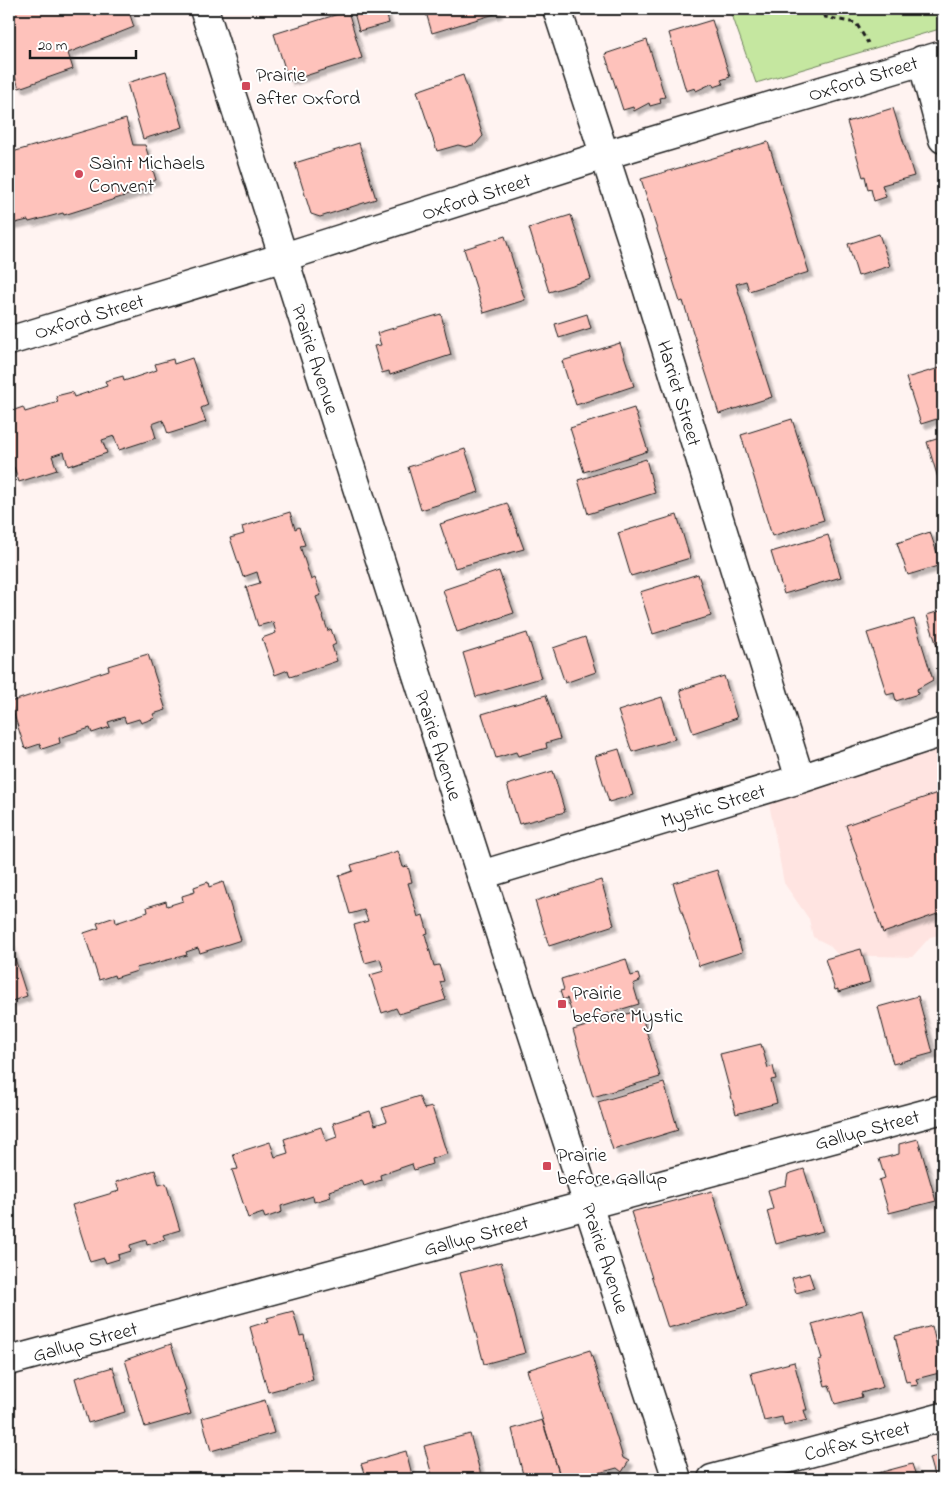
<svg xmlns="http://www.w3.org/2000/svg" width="952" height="1488" font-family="'Indie Flower',sans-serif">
<defs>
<filter id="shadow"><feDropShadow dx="4.5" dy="4.5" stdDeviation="1" flood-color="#0004"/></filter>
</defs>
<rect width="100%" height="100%" fill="#fff3f1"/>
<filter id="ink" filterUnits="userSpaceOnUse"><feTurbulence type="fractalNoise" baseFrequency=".02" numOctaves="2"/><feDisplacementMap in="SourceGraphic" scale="10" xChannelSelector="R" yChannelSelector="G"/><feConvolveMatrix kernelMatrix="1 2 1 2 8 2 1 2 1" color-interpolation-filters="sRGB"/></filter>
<g filter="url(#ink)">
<path fill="#ffe4e1" d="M 943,749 L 943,934 L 930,937 L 912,957 L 838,955 L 829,945 L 813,937 L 809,919 L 784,883 L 769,803 L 794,790 L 822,785 Z"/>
<path fill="#c5e7a0" stroke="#70825e" d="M 730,9 L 943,9 L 943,28 L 756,83 Z"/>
<path fill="#fec2bb" stroke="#1c1c1c" filter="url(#shadow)" d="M 9,9 L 128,9 L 134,27 L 68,53 L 73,69 L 19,88 L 12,68 L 9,69 Z
M 353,9 L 385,9 L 389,23 L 359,31 Z
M 425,9 L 497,9 L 498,13 L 432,33 Z
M 348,11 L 362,58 L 289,81 L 274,34 Z
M 712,20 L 730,77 L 721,80 L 723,84 L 714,87 L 713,83 L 696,91 L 695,88 L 686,91 L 669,33 Z
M 647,40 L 665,97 L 660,98 L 661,103 L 650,106 L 649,103 L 634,111 L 633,107 L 623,110 L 605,54 Z
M 166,71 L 183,127 L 143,139 L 127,83 Z
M 463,75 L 483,136 L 476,144 L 466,147 L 458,145 L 437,151 L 417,91 Z
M 893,108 L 914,176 L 882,185 L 886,197 L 874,201 L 871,189 L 868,190 L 865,176 L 863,177 L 847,122 Z
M 126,119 L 133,145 L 145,145 L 156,180 L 145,183 L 147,189 L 64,215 L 63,213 L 29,222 L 28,220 L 11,224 L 9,216 L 9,161 L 11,160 L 9,153 Z
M 768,142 L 809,272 L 749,291 L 746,281 L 736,284 L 772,397 L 719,414 L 683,301 L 680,302 L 641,179 Z
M 359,143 L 376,199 L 320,217 L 311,214 L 295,163 Z
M 571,215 L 591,279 L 549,292 L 529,228 Z
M 879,234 L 890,266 L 858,276 L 848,244 Z
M 505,236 L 525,300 L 484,313 L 464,249 Z
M 441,314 L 451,355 L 390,375 L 389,371 L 382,373 L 374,346 L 381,345 L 377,333 Z
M 587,314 L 591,328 L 559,338 L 555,324 Z
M 620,343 L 634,386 L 576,405 L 562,361 Z
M 192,358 L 208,405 L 201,408 L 206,422 L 168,434 L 163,420 L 152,424 L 156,438 L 119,450 L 114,436 L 102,440 L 107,453 L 68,466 L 64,452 L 52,456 L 57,470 L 19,482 L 14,467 L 9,469 L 9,412 L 23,407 L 25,412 L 58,402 L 56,396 L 72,392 L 74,397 L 107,386 L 105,381 L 123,376 L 124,381 L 157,370 L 155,364 L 173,359 L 174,364 Z
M 943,367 L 943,417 L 921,424 L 906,378 Z
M 634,408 L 648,451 L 584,472 L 570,428 Z
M 792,419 L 824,520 L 772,536 L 741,435 Z
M 943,437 L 943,487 L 941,488 L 927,442 Z
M 465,449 L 479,492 L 421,510 L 408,467 Z
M 646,459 L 655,493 L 588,514 L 578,480 Z
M 507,503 L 524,549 L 455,568 L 440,524 Z
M 290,512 L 295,529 L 299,527 L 305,545 L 300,546 L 311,580 L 315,578 L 321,595 L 316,597 L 328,631 L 331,629 L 336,644 L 332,646 L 337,661 L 290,677 L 288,670 L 275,675 L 262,638 L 276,633 L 273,622 L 258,626 L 246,587 L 260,583 L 257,572 L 243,577 L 230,538 L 244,534 L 242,527 Z
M 677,515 L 690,558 L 631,576 L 618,533 Z
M 930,532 L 941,565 L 908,575 L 897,543 Z
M 828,535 L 841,577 L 784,594 L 771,552 Z
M 499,571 L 514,613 L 457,632 L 443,590 Z
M 698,574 L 711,616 L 653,634 L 640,592 Z
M 943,610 L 943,665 L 927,615 Z
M 914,619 L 933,680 L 917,689 L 918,694 L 896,701 L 894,693 L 887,695 L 867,633 Z
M 527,633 L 541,678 L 476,697 L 463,653 Z
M 585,637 L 596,672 L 565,683 L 553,648 Z
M 148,654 L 166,710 L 153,714 L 155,718 L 141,723 L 139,719 L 126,723 L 124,717 L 108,722 L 110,727 L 92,733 L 90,728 L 59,738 L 60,743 L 42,749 L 40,744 L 25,749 L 10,702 L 109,670 L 108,666 Z
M 724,676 L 737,718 L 693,733 L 680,690 Z
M 546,695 L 560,739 L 546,743 L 547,748 L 518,756 L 516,752 L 496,758 L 482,714 Z
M 662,697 L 675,739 L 632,752 L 618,711 Z
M 619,749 L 633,795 L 609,802 L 595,756 Z
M 553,771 L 565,812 L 519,824 L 507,785 Z
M 943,791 L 943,912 L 883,933 L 846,825 Z
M 398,851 L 403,867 L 408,866 L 412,882 L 408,883 L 418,917 L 423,915 L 428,933 L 425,934 L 434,966 L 439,965 L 444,981 L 440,982 L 446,1000 L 399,1014 L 396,1008 L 382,1013 L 370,975 L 384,971 L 380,959 L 365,963 L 354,925 L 368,921 L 364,910 L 350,914 L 339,876 L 353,871 L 351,865 Z
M 717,870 L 742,952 L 699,966 L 673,883 Z
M 601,880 L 614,925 L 549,946 L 535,901 Z
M 208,882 L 209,887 L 223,882 L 241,940 L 200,953 L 198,948 L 186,952 L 187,955 L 136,968 L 137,971 L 115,978 L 114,975 L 99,980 L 84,933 L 99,928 L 97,923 L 115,917 L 116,923 L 148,912 L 147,907 L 166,901 L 167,906 L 183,901 L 182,896 L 195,892 L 194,887 Z
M 9,940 L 27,996 L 9,1002 Z
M 861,949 L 870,982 L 838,992 L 838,989 L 835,990 L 825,959 Z
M 626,959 L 631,976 L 638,974 L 640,981 L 633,984 L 639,1004 L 575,1023 L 567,998 L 563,1000 L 560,991 L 564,990 L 561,979 Z
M 918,996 L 933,1053 L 893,1064 L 878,1007 Z
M 640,1010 L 660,1077 L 593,1097 L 573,1030 Z
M 761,1044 L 768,1068 L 773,1066 L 776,1079 L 771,1080 L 777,1103 L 736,1114 L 720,1054 Z
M 664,1083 L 678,1130 L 613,1150 L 598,1102 Z
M 419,1096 L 424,1109 L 432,1107 L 447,1154 L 431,1159 L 432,1164 L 414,1170 L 412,1164 L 380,1175 L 381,1180 L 364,1186 L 362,1180 L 329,1191 L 331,1197 L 314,1202 L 313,1196 L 281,1206 L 282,1212 L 265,1218 L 263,1213 L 248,1218 L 232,1170 L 238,1169 L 233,1154 L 270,1142 L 275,1157 L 288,1153 L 284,1139 L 321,1127 L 326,1141 L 337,1137 L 333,1123 L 370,1111 L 375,1125 L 387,1121 L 382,1108 Z
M 918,1139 L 936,1201 L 889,1213 L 879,1180 L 885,1178 L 879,1159 L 899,1154 L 899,1144 Z
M 804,1169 L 823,1231 L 776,1244 L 767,1211 L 773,1209 L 768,1190 L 786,1185 L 788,1174 Z
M 155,1170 L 159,1185 L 166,1183 L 180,1230 L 163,1235 L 165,1239 L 147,1245 L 146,1240 L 130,1245 L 131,1251 L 118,1255 L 119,1259 L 106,1263 L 104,1258 L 90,1262 L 72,1205 L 119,1191 L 116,1182 Z
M 712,1191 L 748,1306 L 668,1328 L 631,1212 Z
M 501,1262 L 525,1353 L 484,1364 L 460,1273 Z
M 809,1273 L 814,1288 L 796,1293 L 792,1278 Z
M 862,1310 L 883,1387 L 861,1393 L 862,1397 L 835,1404 L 829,1385 L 825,1386 L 818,1360 L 822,1359 L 812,1324 Z
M 293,1311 L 300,1336 L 304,1335 L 313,1380 L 268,1392 L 250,1327 L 269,1321 L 267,1318 Z
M 932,1326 L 943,1372 L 916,1379 L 918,1385 L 911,1386 L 910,1381 L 906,1382 L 895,1336 Z
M 171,1344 L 186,1390 L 184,1391 L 191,1414 L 145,1427 L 125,1360 Z
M 590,1350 L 623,1458 L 629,1461 L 622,1472 L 617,1468 L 577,1479 L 561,1479 L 527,1370 Z
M 794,1362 L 807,1410 L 804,1410 L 807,1420 L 784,1426 L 782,1417 L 764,1421 L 751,1373 Z
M 113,1367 L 125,1412 L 88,1423 L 75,1378 Z
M 265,1400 L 274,1433 L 211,1451 L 202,1418 Z
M 542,1420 L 561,1479 L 524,1479 L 512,1429 Z
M 470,1434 L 482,1479 L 433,1479 L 424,1446 Z
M 406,1451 L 413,1479 L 366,1479 L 361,1464 Z
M 943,1455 L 943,1479 L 935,1479 L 929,1458 Z
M 912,1464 L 917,1479 L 867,1479 L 867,1476 Z
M 14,1469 L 17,1479 L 9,1479 L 9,1470 Z"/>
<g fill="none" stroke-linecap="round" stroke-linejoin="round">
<g stroke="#1c1c1c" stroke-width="31">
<path id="street" d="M 557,9 L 637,255 L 800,779
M 922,60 L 943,139
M 9,341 L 284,257 L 605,155 L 943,55
M 481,875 L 800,779 L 943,732
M 9,1361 L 943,1109
M 712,1479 L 943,1417"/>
</g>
<g stroke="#1c1c1c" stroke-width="31">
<path id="secondary" d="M 204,9 L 481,875 L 677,1479"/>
</g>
<path stroke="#1c1c1c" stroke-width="3" stroke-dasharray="5 4" stroke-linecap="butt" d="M 760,9 L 783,14 L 810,9
M 817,9 L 825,17 L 856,23 L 868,43"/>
<use href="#street" stroke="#fff" stroke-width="28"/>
<use href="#secondary" stroke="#fff" stroke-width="28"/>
</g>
</g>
<g fill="#d1495b" stroke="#fff" stroke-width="2">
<rect x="241" y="81" width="10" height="10" rx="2.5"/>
<circle cx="79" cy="174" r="5"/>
<rect x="557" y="999" width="10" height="10" rx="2.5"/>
<rect x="542" y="1161" width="10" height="10" rx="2.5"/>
</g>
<g text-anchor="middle" stroke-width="4" stroke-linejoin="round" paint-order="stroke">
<g font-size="20" fill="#1c1c1c" stroke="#fff" text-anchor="start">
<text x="256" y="81">Prairie<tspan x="256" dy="23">after Oxford</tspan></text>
<text x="89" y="169">Saint Michaels<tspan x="89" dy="23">Convent</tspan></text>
<text x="572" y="999">Prairie<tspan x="572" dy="23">before Mystic</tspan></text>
<text x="557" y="1161">Prairie<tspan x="557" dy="23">before Gallup</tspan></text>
</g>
<g font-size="20" fill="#1c1c1c" stroke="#fff">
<text transform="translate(863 78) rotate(-17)" y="7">Oxford Street</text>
<text transform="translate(476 196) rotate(-18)" y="7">Oxford Street</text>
<text transform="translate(89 316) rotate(-17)" y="7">Oxford Street</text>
<text transform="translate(316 359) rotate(72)" y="7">Prairie Avenue</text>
<text transform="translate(680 393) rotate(73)" y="7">Harriet Street</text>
<text transform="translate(439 745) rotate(72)" y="7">Prairie Avenue</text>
<text transform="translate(713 805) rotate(-17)" y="7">Mystic Street</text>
<text transform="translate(867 1129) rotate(-15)" y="7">Gallup Street</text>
<text transform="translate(476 1235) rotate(-15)" y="7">Gallup Street</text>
<text transform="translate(606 1258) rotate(72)" y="7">Prairie Avenue</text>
<text transform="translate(85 1341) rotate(-15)" y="7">Gallup Street</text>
<text transform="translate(857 1440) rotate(-15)" y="7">Colfax Street</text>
</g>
</g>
<rect width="952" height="1488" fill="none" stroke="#fff" stroke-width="30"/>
<rect x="15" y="15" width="922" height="1458" fill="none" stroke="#1c1c1c" stroke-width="2" filter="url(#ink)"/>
<path d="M30 50v8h106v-8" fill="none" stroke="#1c1c1c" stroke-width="2.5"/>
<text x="38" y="50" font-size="15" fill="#1c1c1c" stroke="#ffffff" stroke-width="4" paint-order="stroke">20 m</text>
</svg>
